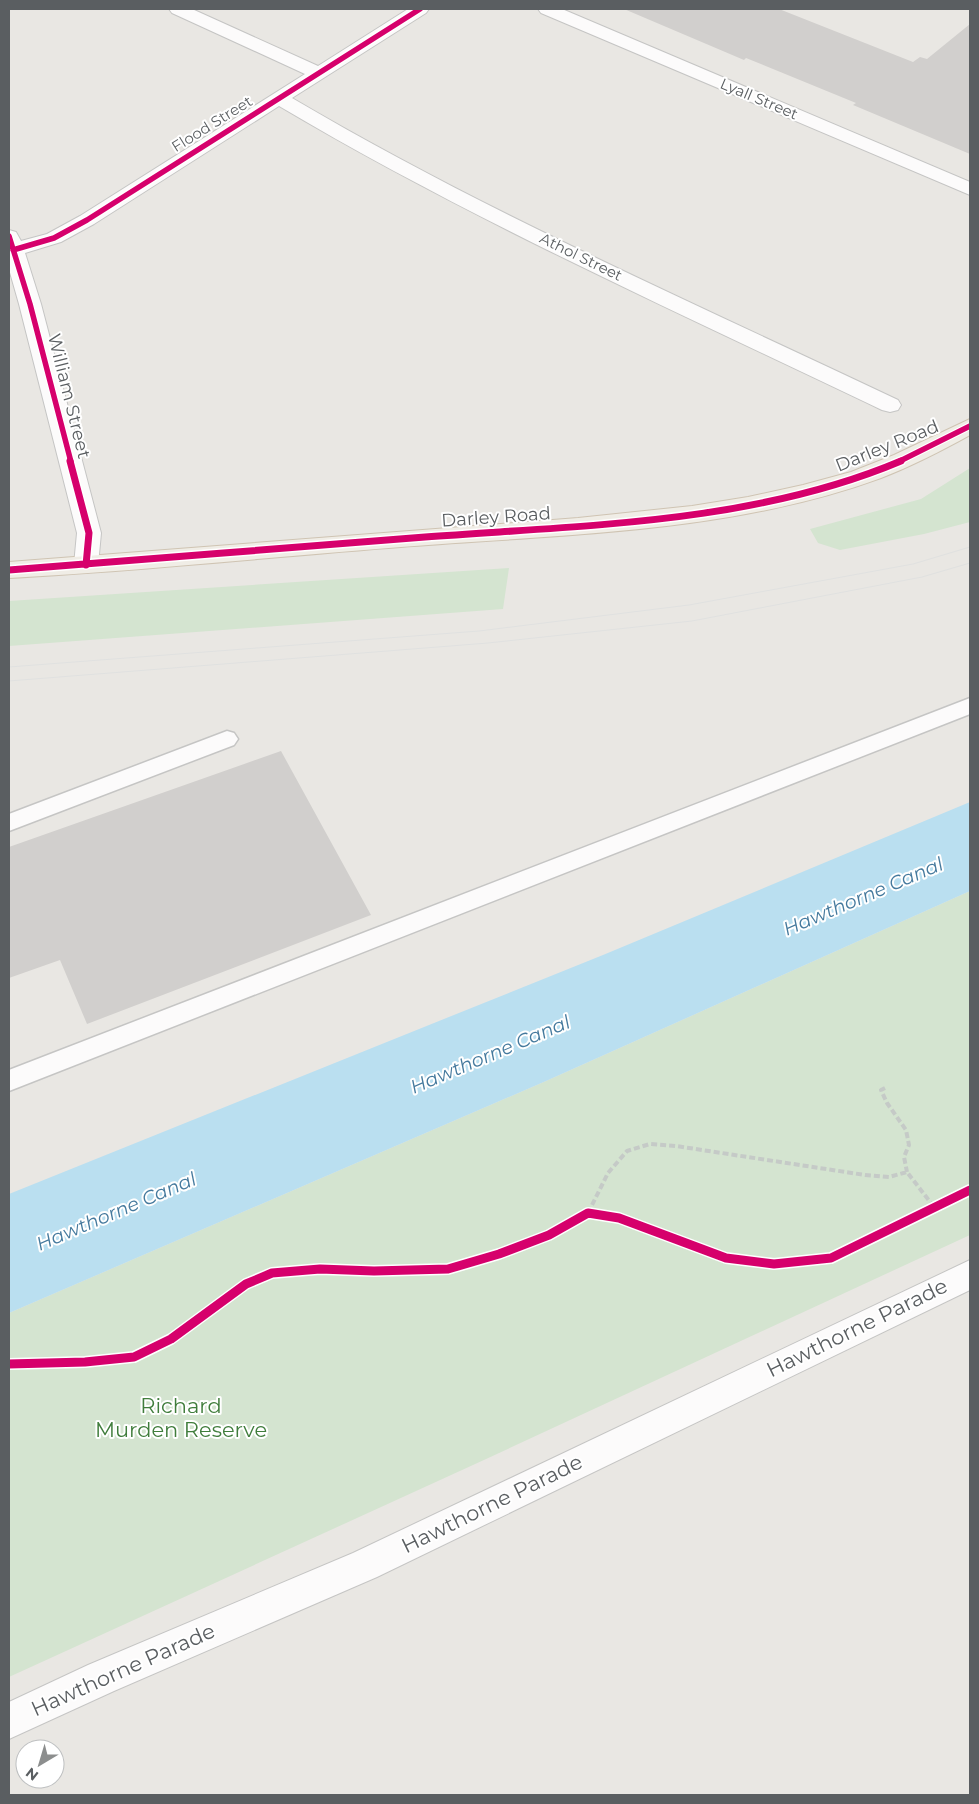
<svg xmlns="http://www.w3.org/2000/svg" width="979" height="1804" font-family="Montserrat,sans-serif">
<rect width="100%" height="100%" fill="#e9e7e3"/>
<path fill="#d4e4d0" d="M 970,468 L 970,522 L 924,534 L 840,550 L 818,543 L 810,529 L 921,499 Z
M 509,568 L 503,609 L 9,646 L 9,601 Z
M 970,891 L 970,1235 L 473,1465 L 9,1677 L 9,1313 L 546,1081 Z"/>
<path fill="#badff0" d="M 970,802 L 970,891 L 546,1081 L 9,1313 L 9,1194 L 603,955 Z"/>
<path fill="#d1cfcd" d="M 624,9 L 779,9 L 913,62 L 920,57 L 927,59 L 970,24 L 970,154 L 853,105 L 856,103 L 746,58 L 744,60 Z
M 281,751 L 371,915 L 87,1024 L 60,960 L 9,978 L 9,847 Z"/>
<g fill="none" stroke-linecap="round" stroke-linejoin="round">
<g stroke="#c5c5c4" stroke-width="3">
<path id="lane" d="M 970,698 L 970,714 L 9,1091 L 9,1070 Z
M 227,731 L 234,733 L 238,739 L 234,745 L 9,831 L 9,814 Z"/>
</g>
<g stroke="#c5c5c4" stroke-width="2">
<path id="street" d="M 169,9 L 192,9 L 318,66 L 408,9 L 429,9 L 426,13 L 292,98 C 487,213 694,303 898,400 L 901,405 L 898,410 L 890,412 L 882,410 C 680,313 473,221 279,106 L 94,224 L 61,242 L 25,253 L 41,304 L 101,533 L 98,565 L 94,571 L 86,573 L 78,571 L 74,565 L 77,533 L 19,304 L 9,269 L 9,230 L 16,232 L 21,241 L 47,234 L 80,216 L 305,74 L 172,13 Z
M 538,9 L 562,9 L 970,182 L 970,195 L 541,13 Z
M 970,1260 L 970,1290 L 377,1577 L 114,1691 L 9,1739 L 9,1702 L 88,1665 L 353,1553 Z"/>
</g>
<g stroke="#cfc4b3" stroke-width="2">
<path id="primary" d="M 970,419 L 970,435 C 941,451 912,466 881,478 C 728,534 561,534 401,547 C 270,557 140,571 9,578 L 9,562 L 578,518 L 692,506 L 748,497 L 803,485 L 851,472 L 894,455 Z"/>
</g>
<path stroke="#c5cac7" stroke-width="4" stroke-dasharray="6 3" stroke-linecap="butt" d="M 885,1088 L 881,1090 L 887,1103 L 906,1130 L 909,1145 L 904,1157 L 907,1172
M 588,1213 L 608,1173 L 627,1151 L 650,1144 L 676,1146 L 865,1175 L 889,1177 L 907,1172 L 934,1207"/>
<use href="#lane" fill="#fcfbfb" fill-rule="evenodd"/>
<use href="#street" fill="#fcfbfb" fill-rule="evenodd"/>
<use href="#primary" fill="#f0ede6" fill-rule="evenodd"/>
<path stroke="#e0e1e0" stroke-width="1" d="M 9,667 L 479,631 L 689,605 L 913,564 L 970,547
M 9,681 L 488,643 L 692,621 L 922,577 L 970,563"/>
<g stroke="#fff" stroke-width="8">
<path id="cycleway-far2" d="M 9,236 L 30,304 L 71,462
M 13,250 L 54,238 L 87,220 L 420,9
M 898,462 L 970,426"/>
</g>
<g stroke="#fff" stroke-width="10">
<path id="cycleway-far1" d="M 70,461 L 89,533 L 86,565
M 9,570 C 148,560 286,547 425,537 C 583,525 752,524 901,461"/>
</g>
<g stroke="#fff" stroke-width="12">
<path id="cycleway" d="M 9,1364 L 85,1362 L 134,1357 L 171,1339 L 246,1284 L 272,1273 L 320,1269 L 374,1271 L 448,1269 L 499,1254 L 549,1235 L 588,1213 L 619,1218 L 726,1258 L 774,1264 L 831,1258 L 970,1190"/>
</g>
<use href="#cycleway-far2" stroke="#d6006c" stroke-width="5.5"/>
<use href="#cycleway-far1" stroke="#d6006c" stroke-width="7"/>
<use href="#cycleway" stroke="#d6006c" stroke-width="9"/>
</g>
<g text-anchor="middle" stroke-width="4" stroke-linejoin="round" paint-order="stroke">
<g font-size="15" fill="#5a5e61" stroke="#fff">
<text transform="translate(759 99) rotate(23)" y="5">Lyall Street</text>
<text transform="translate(212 124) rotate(-32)" y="5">Flood Street</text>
<text transform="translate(581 257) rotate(26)" y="5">Athol Street</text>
</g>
<g font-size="18" fill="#5a5e61" stroke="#fff">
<text transform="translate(69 396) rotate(76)" y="6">William Street</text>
<text transform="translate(887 446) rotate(-22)" y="6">Darley Road</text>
<text transform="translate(496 517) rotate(-4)" y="6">Darley Road</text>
</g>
<g font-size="19" font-style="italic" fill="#44799d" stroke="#fff">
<text transform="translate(863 896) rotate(-23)" y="7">Hawthorne Canal</text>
<text transform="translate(490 1054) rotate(-23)" y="7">Hawthorne Canal</text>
<text transform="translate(116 1211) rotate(-23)" y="7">Hawthorne Canal</text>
</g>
<g font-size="21" fill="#5a5e61" stroke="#fff">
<text transform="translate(857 1328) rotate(-26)" y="7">Hawthorne Parade</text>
<text transform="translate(492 1504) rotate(-26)" y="7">Hawthorne Parade</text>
<text transform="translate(123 1670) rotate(-24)" y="7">Hawthorne Parade</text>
</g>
<g font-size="21" fill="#407d3c" stroke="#fff">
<text x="181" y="1413">Richard<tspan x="181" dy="24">Murden Reserve</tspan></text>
</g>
</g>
<rect width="979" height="1804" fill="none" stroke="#5a5e61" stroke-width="20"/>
<g transform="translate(40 1764) rotate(218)"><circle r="24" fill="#ffffff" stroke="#bdbfc0"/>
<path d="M0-4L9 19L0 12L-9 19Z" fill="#8c8e8e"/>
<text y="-8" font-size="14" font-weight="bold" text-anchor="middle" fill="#5a5e61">N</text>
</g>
</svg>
